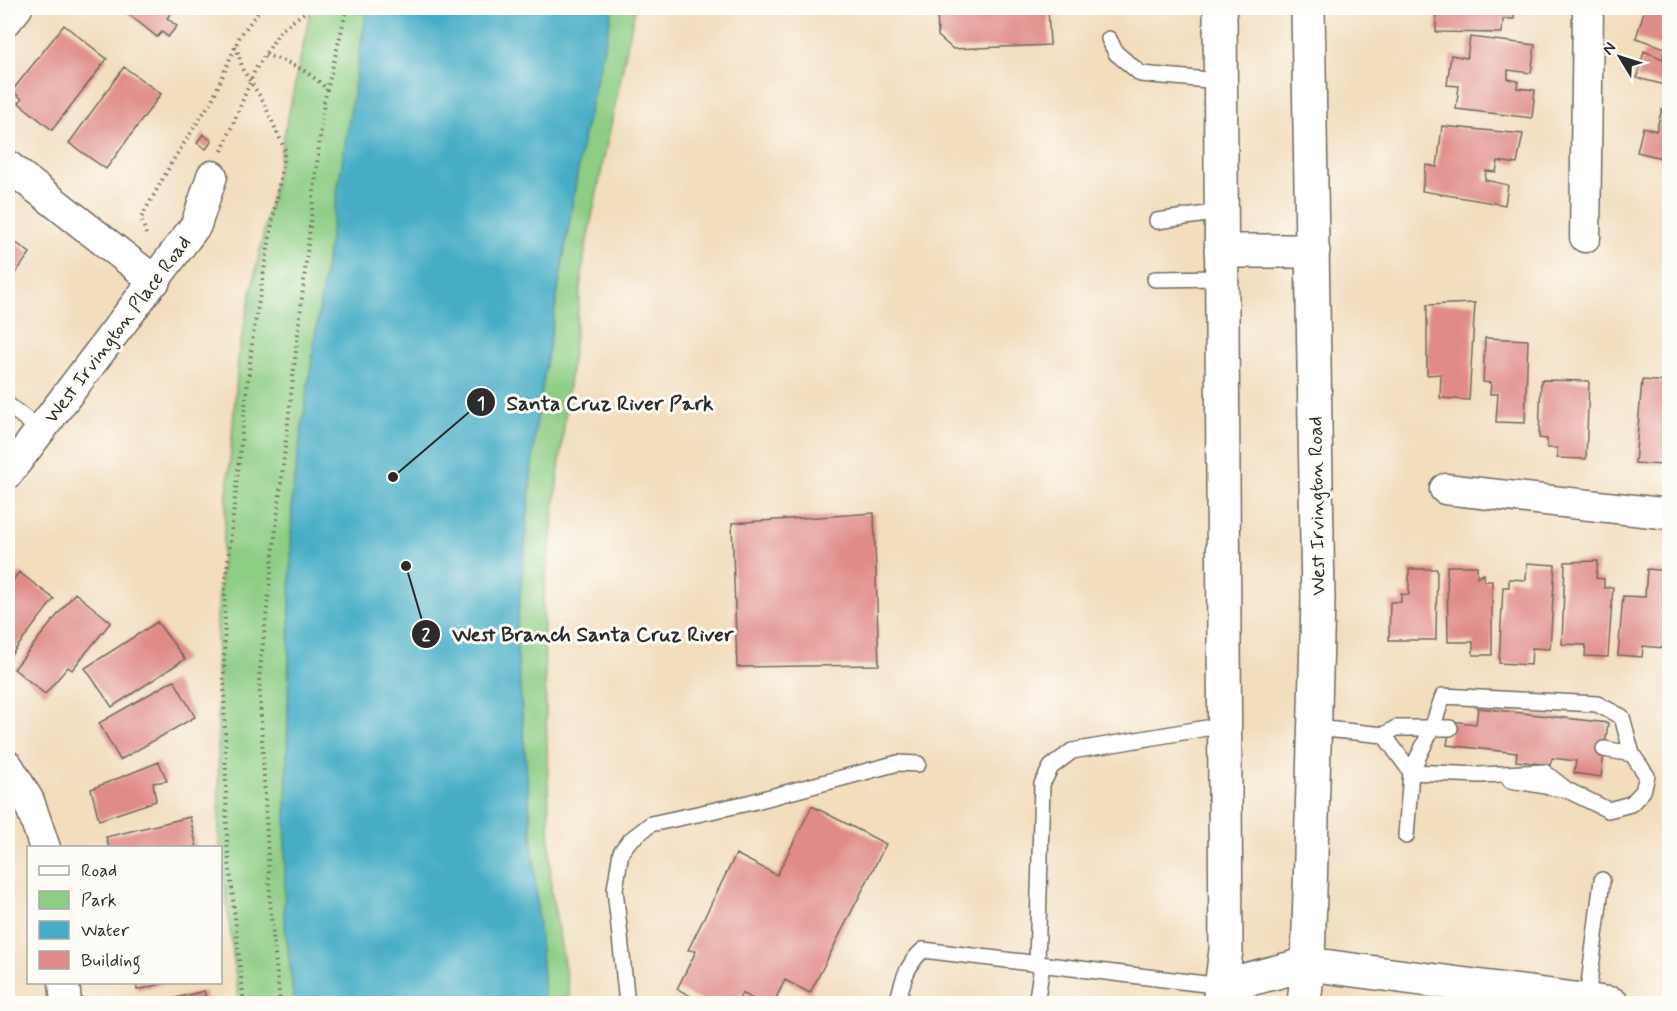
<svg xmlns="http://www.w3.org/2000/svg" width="1677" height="1011" font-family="Mynerve,sans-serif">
<rect width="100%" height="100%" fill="#fdfcf7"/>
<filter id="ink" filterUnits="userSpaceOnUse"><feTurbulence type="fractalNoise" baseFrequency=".0167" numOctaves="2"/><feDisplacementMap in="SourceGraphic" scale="12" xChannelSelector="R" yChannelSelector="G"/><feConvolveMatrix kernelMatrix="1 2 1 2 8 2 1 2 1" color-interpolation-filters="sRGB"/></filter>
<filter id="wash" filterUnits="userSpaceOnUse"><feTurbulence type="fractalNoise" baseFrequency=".008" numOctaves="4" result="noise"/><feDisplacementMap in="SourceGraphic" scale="24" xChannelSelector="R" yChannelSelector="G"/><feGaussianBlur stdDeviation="1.35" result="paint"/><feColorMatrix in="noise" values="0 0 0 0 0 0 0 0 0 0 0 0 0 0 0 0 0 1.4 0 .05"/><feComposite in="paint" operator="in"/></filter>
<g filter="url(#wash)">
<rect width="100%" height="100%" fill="#f2ddbd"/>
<path fill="#8dcd84" stroke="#5c7c58" stroke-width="1.5" d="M 311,8 L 635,8 L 585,250 L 543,603 L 551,890 L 571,1003 L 239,1004 L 219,838 L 217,617 L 239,350 Z"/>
<path fill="#47adc6" stroke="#396c78" stroke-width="1.5" d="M 367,8 L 613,8 L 583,139 L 536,425 L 516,637 L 545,1003 L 294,1003 L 284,916 L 292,496 L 326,262 Z"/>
<g id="blocks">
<path fill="#e08b87" d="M 121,8 L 176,8 L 167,18 L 177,26 L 168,37 L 162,32 L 157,37 Z
M 937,8 L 1048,8 L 1050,45 L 953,49 L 938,36 Z
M 1436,8 L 1514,8 L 1514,19 L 1503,19 L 1502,33 L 1436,32 Z
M 1645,8 L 1670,10 L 1670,86 L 1637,78 L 1644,51 L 1663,59 L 1665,48 L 1636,38 Z
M 64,25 L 107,59 L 52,130 L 19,103 L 22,99 L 12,91 Z
M 1470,37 L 1535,45 L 1531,73 L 1508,70 L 1508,79 L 1518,81 L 1517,88 L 1535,90 L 1532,118 L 1456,109 L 1459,86 L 1447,85 L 1451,55 L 1467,58 Z
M 124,67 L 161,94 L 106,169 L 69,143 Z
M 1662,109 L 1670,111 L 1670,160 L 1637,152 L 1643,127 L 1656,131 Z
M 1442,126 L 1523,134 L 1517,164 L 1498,161 L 1496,172 L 1486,171 L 1485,180 L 1508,185 L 1505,205 L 1422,191 L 1426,165 L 1437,167 Z
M 203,134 L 212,141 L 206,149 L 197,143 Z
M 8,237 L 30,253 L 8,284 Z
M 1475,303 L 1469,400 L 1440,398 L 1441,374 L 1427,375 L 1427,305 Z
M 1485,338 L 1528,340 L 1525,423 L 1496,422 L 1498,394 L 1490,394 L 1491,383 L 1483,382 Z
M 1541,380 L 1589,381 L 1586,459 L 1557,458 L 1557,448 L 1547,448 L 1547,439 L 1539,438 Z
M 1642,380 L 1670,382 L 1670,457 L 1663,456 L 1663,465 L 1635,463 Z
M 874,513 L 879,665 L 737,667 L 732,523 Z
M 1598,561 L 1596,578 L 1604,579 L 1604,588 L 1613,587 L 1608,657 L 1585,656 L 1586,645 L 1562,644 L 1565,562 Z
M 1527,563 L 1555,565 L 1550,649 L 1532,648 L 1531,665 L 1499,663 L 1503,587 L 1509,587 L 1509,579 L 1526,580 Z
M 1447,566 L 1477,566 L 1477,577 L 1484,574 L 1484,581 L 1492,581 L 1492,655 L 1473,655 L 1473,642 L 1448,642 Z
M 1409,569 L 1437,569 L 1436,640 L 1389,640 L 1390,602 L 1401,602 L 1401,594 L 1409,595 Z
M 1647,569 L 1669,571 L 1663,648 L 1643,646 L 1642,657 L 1618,655 L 1623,596 L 1645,597 Z
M 19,572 L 54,599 L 8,659 L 8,587 Z
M 75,593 L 111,622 L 72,670 L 68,667 L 45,694 L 14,669 Z
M 157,622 L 185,659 L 112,707 L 85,668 Z
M 174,680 L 195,717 L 120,760 L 99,723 Z
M 1478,708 L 1608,723 L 1601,777 L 1574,773 L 1576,761 L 1552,758 L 1550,765 L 1516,761 L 1517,753 L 1447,745 L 1451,721 L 1476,724 Z
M 159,762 L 167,781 L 153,783 L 156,801 L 99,820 L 91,789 Z
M 812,806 L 886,844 L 810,993 L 785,980 L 773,1004 L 762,1004 L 742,993 L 736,1004 L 706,1004 L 677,989 L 696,951 L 688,950 L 736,854 L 777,875 Z
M 190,817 L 197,848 L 109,848 L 106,837 Z
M 136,982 L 165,982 L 165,983 L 137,990 Z
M 204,991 L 207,1004 L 156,1004 L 156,1003 Z"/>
</g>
</g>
<g filter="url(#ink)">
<use href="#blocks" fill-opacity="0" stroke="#71695e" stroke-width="1.5"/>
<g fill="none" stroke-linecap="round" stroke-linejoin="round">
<g stroke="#71695e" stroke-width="18">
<path id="lane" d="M 1109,39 L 1116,53 L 1141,74 L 1220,81
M 1157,221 L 1221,212
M 1155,279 L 1221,278
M 8,405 L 40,430
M 1316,728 L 1384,735 L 1411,772 L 1406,836
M 1384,735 L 1396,728 L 1450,728
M 1604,749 L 1632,754 L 1647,776 L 1643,791 L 1631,804 L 1608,810 L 1567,790 L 1544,772 L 1480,775 L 1411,772 L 1432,728 L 1443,696 L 1597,704 L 1622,717 L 1632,754
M 1510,780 L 1563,789
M 1037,965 L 1042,784 L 1051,767 L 1072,751 L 1224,725
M 1587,1000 L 1602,880
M 627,1004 L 615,889 L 621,852 L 629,841 L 651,824 L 748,803 L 898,763 L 918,764
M 897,1004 C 902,983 906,965 923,950 L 1222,986
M 1036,1004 L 1042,966"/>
</g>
<g stroke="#71695e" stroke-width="33">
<path id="street" d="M 8,19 L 17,8
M 8,166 L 155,281
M 1585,237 L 1588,8
M 8,473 L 196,225 L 212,176
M 1445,489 L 1670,514
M 8,766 L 29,801 L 45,848
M 64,982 L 66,1004"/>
</g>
<g stroke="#71695e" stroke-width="36">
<path id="secondary" d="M 1221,251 L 1313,251
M 1222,986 L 1308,964 L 1612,1004
M 1219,1004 L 1226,950 L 1220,8
M 1304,1004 L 1308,964 L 1318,600 L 1308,8"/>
</g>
<path stroke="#71695e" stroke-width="4" stroke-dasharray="1.5 4.5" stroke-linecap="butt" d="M 236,46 L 243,70 L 263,101 L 285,150 L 253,335 L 225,588 L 224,680 L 227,842 L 244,1004
M 265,55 C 291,62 307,70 327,89
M 222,151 L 255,70 L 281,30 L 310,8
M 146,234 L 141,218 L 172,162 L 212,100 L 240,36 L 261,8
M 280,1004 L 271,916 L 259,679 L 324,102 L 347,8"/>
<use href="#lane" stroke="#fff" stroke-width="15"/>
<use href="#street" stroke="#fff" stroke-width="30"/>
<use href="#secondary" stroke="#fff" stroke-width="33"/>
</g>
</g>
<g text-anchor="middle" stroke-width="6" stroke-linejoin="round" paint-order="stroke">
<g font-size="20" fill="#2b2b2b" stroke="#fdfcf7">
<text transform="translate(117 329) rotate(-53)" y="7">West Irvington Place Road</text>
<text transform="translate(1316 506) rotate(-91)" y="7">West Irvington Road</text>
</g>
</g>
<path fill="none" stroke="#2b2b2b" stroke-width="2" d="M393 477L481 402M406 566L426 634"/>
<g fill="#2b2b2b" stroke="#fdfcf7" stroke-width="2">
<circle cx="393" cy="477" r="6"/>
<circle cx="406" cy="566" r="6"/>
<circle cx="481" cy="402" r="15"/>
<circle cx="426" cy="634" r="15"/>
</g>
<g font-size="18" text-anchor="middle" font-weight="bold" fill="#fff">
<text x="481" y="409">1</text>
<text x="426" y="640">2</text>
</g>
<g font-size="21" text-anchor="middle" font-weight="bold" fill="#2b2b2b" stroke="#fdfcf7" stroke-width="6" stroke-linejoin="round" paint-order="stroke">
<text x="610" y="410">Santa Cruz River Park</text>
<text x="593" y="641">West Branch Santa Cruz River</text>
</g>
<rect width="1677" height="1011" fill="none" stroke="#fdfcf7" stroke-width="30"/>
<rect x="27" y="846" width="195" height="138" fill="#fdfcf7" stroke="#a9a8a5" stroke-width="1.5"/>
<rect x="39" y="866" width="30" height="9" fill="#ffffff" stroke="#a9a8a5" stroke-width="1.5"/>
<text x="81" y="876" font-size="18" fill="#2b2b2b">Road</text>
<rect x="39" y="891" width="30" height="18" fill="#8dcd84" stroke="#a9a8a5" stroke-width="1.5"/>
<text x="81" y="906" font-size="18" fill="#2b2b2b">Park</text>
<rect x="39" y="921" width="30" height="18" fill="#47adc6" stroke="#a9a8a5" stroke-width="1.5"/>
<text x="81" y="936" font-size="18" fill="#2b2b2b">Water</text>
<rect x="39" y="951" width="30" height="18" fill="#e08b87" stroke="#a9a8a5" stroke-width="1.5"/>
<text x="81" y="966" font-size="18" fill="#2b2b2b">Building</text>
<g transform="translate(1620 57) rotate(308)" stroke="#fdfcf7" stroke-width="4.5" paint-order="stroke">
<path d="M0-4.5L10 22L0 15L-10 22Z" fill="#2b2b2b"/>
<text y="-9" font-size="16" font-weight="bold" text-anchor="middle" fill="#2b2b2b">N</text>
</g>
</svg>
